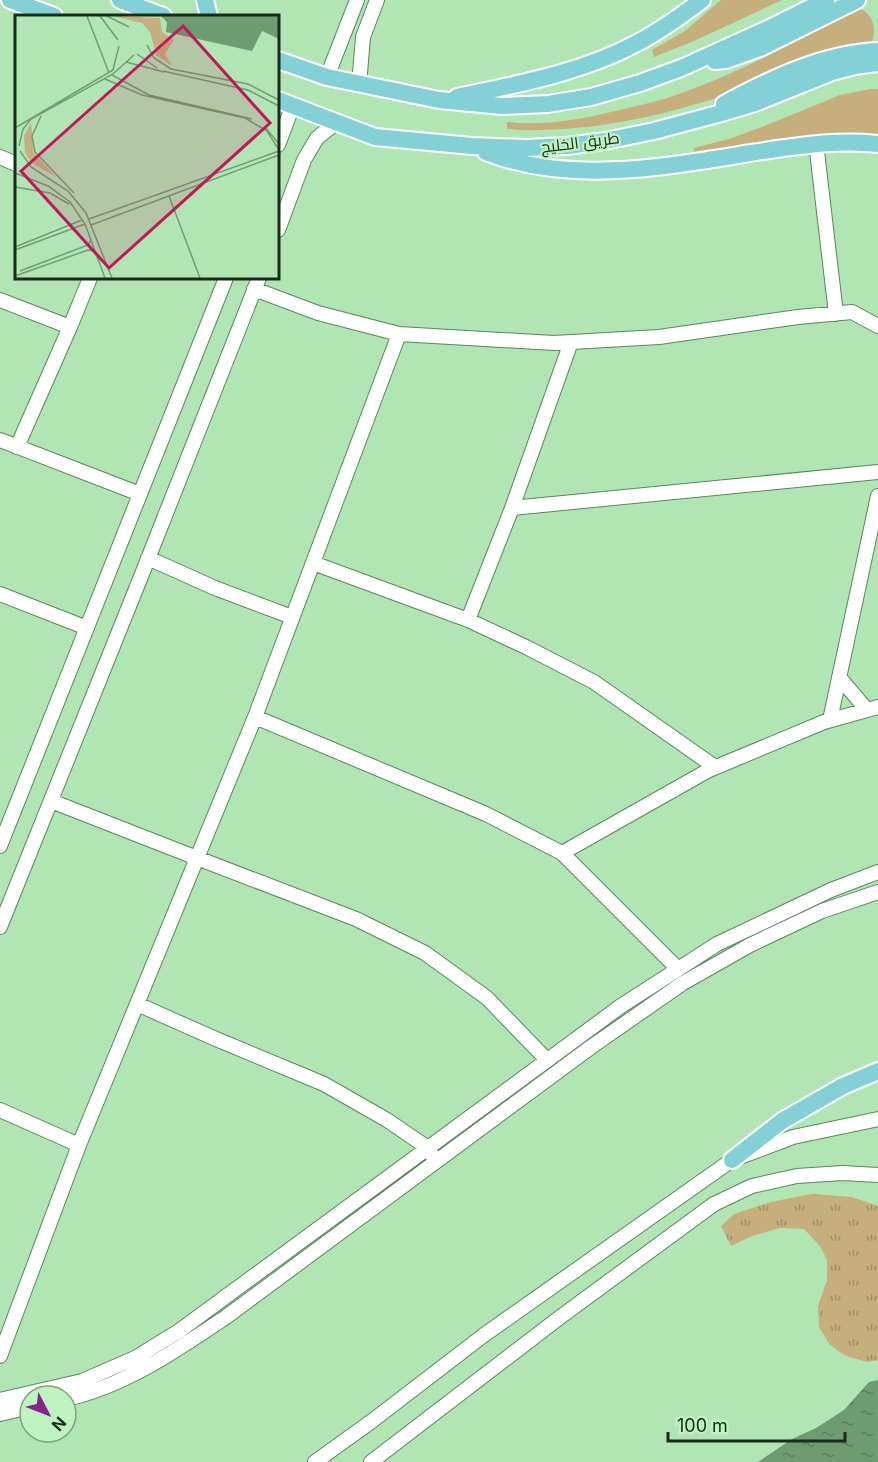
<svg xmlns="http://www.w3.org/2000/svg" width="878" height="1462" font-family="Inter,Cairo,sans-serif">
<defs>
<pattern id="park-tufts" width="24" height="20" patternUnits="userSpaceOnUse" patternTransform="scale(1.5)"><rect width="24" height="20" fill="#c6af7c"/><path d="M3 7l-1-3M5 7V3M7 7l1-3M15 17l-1-3M17 17v-4M19 17l1-3" fill="none" stroke="#a08f65"/></pattern>
<pattern id="water-ripples" width="26" height="14" patternUnits="userSpaceOnUse" patternTransform="scale(1.5)"><rect width="26" height="14" fill="#6e9c70"/><path d="M2 4q2-2 4 0t4 0M15 11q2-2 4 0t4 0" fill="none" stroke="#597f5b"/></pattern>
</defs>
<rect width="100%" height="100%" fill="#b1e5b3"/>
<path fill="#c6af7c" d="M 721,0 L 782,0 L 694,41 L 654,57 L 652,50 L 685,31 Z
M 858,8 C 873,12 878,31 871,44 C 770,79 669,123 562,129 C 543,130 525,131 507,129 L 507,122 C 542,126 578,120 611,112 C 632,107 653,103 673,96 C 738,74 798,41 858,8 Z
M 871,89 L 878,89 L 878,136 C 839,130 801,138 763,144 C 740,147 717,150 694,154 L 694,148 L 729,139 L 762,127 L 840,95 Z"/>
<path fill="url(#park-tufts)" d="M 811,1194 L 852,1197 L 878,1206 L 878,1360 L 867,1362 L 846,1356 L 830,1345 L 819,1327 L 818,1306 L 827,1280 L 827,1260 L 820,1246 L 804,1229 L 780,1228 L 752,1236 L 731,1246 L 721,1226 L 734,1214 L 771,1202 Z"/>
<path fill="url(#water-ripples)" d="M 878,1380 L 878,1462 L 758,1462 L 792,1439 L 816,1428 L 844,1410 L 869,1382 Z"/>
<g fill="none" stroke-linecap="round" stroke-linejoin="round">
<g stroke="#58885b" stroke-width="16">
<path id="minor" d="M 327,77 L 357,0
M 359,85 L 363,37 L 377,0
M 816,143 L 836,314
M 278,145 L 293,105
M 0,157 L 16,164
M 278,230 L 304,160 L 317,138 L 337,122
M 254,289 L 318,313 L 399,334 L 554,343 L 659,337 L 798,317 L 852,312 L 878,326
M 0,300 L 70,327 L 90,278
M 0,440 L 140,494
M 17,447 L 70,327
M 512,508 L 878,472
M 148,558 L 215,588 L 292,617
M 313,563 L 468,620 L 526,647 L 594,682 L 715,767
M 0,594 L 87,628
M 468,620 L 512,508 L 571,342
M 839,677 L 867,710
M 255,717 L 486,814 L 562,853 L 678,969
M 830,720 L 878,496
M 51,801 L 197,858 L 356,919 L 425,953 L 487,998 L 547,1060
M 0,846 L 226,278
M 562,853 L 709,770 L 824,722 L 878,707
M 0,927 L 142,574 L 259,278
M 137,1004 L 216,1039 L 324,1084 L 387,1120 L 428,1148 L 432,1155
M 0,1110 L 79,1145
M 0,1356 L 79,1145 L 255,717 L 399,334
M 66,1399 C 125,1386 177,1350 226,1317 L 591,1047 L 683,983 L 750,945 L 822,911 L 878,892
M 0,1400 L 82,1381 L 135,1358 L 179,1331 L 621,1006 L 717,944 L 831,890 L 878,872
M 0,1414 L 30,1407
M 315,1462 L 372,1421 L 484,1335 L 732,1160 L 793,1137 L 878,1119
M 371,1462 L 559,1318 L 714,1204 L 752,1186 L 797,1176 L 843,1173 L 878,1175"/>
</g>
<g stroke="#fff" stroke-width="20">
<path id="major" d="M 10,0 L 54,16
M 120,0 L 163,16
M 205,0 L 209,16
M 278,60 L 327,77 L 439,100 L 502,106 L 548,104 L 591,97 L 640,83 L 681,68 L 772,27 L 826,0
M 715,61 L 726,60 L 760,48 L 857,0
M 457,97 C 518,84 581,73 637,43 C 660,31 681,16 702,0
M 278,100 L 375,137 L 472,146 L 526,148 L 567,146 L 605,141 L 654,131 L 725,112 L 755,103 L 832,72 L 855,66 L 878,63
M 724,104 C 770,79 824,53 878,51
M 486,152 C 569,185 665,167 750,153 C 793,147 835,139 878,144
M 732,1160 L 782,1121 L 843,1086 L 878,1071"/>
</g>
<use href="#minor" stroke="#fff" stroke-width="14"/>
<use href="#major" stroke="#83d0d7" stroke-width="16"/>
</g>
<g text-anchor="middle" stroke-width="4.5" stroke-linejoin="round" paint-order="stroke">
<g font-size="16" fill="#182c19" stroke="#bef3c0">
<text transform="translate(580 142) rotate(-7)" y="6">طريق الخليج</text>
</g>
</g>
<g transform="translate(15 15)">
<rect width="264" height="264" fill="#b1e5b3"/>
<path d="M 16,108 L 19,138 L 41,162 L 17,148 L 10,138 L 9,121 Z" fill="#c6af7c"/>
<path d="M 98,1 L 145,3 L 147,17 L 159,25 L 150,39 L 157,51 L 141,40 L 135,17 L 127,8 Z" fill="#c6af7c"/>
<path d="M 146,1 L 264,1 L 264,24 L 247,16 L 237,36 L 151,17 L 152,7 Z" fill="#6e9c70"/>
<path fill="none" stroke="#749b75" stroke-width="1.5" d="M 72,1 L 94,58M 85,1 L 103,25M 92,1 L 114,12M 132,30 L 139,43 L 156,54 L 233,69 L 264,85M 122,39 L 142,53M 111,47 L 149,57M 148,56 L 233,75 L 264,91M 97,60 L 134,80 L 237,104M 90,64 L 127,80 L 230,103 L 252,116 L 264,135M 26,101 L 17,121 L 20,137 L 59,178M 250,112 L 264,129M 0,113 L 98,55 L 104,31M 4,131 L 8,114 L 16,104 L 98,59 L 119,40M 5,136 L 16,152 L 53,176 L 71,198 L 97,263M 0,158 L 33,171 L 55,187 L 70,209 L 90,263M 0,172 L 35,178 L 54,189M 154,181 L 185,263M 74,204 L 264,136M 76,210 L 264,140M 0,232 L 67,205M 0,235 L 70,209M 5,256 L 73,230 L 76,225M 0,261 L 73,235 L 80,236"/>
<path fill="#c2185b" fill-opacity="0.15" stroke="#c2185b" stroke-width="3" d="M 168,11 L 255,108 L 94,253 L 6,156 Z"/>
<rect width="264" height="264" fill="none" stroke="#182c19" stroke-width="3"/>
</g>
<g transform="translate(48 1414) rotate(132)"><circle r="28" fill="#bef3c0" stroke="#7ca37d" stroke-width="1.5"/>
<path d="M0-4.5L10 22L0 15L-10 22Z" fill="#87238c"/>
<text y="-9" font-size="16" font-weight="bold" text-anchor="middle" fill="#182c19">N</text>
</g>
<path d="M668 1432v9h177v-9" fill="none" stroke="#182c19" stroke-width="3"/>
<text x="677" y="1432" font-size="18" fill="#182c19" stroke="#bef3c0" stroke-width="4.5" paint-order="stroke">100 m</text>
</svg>
